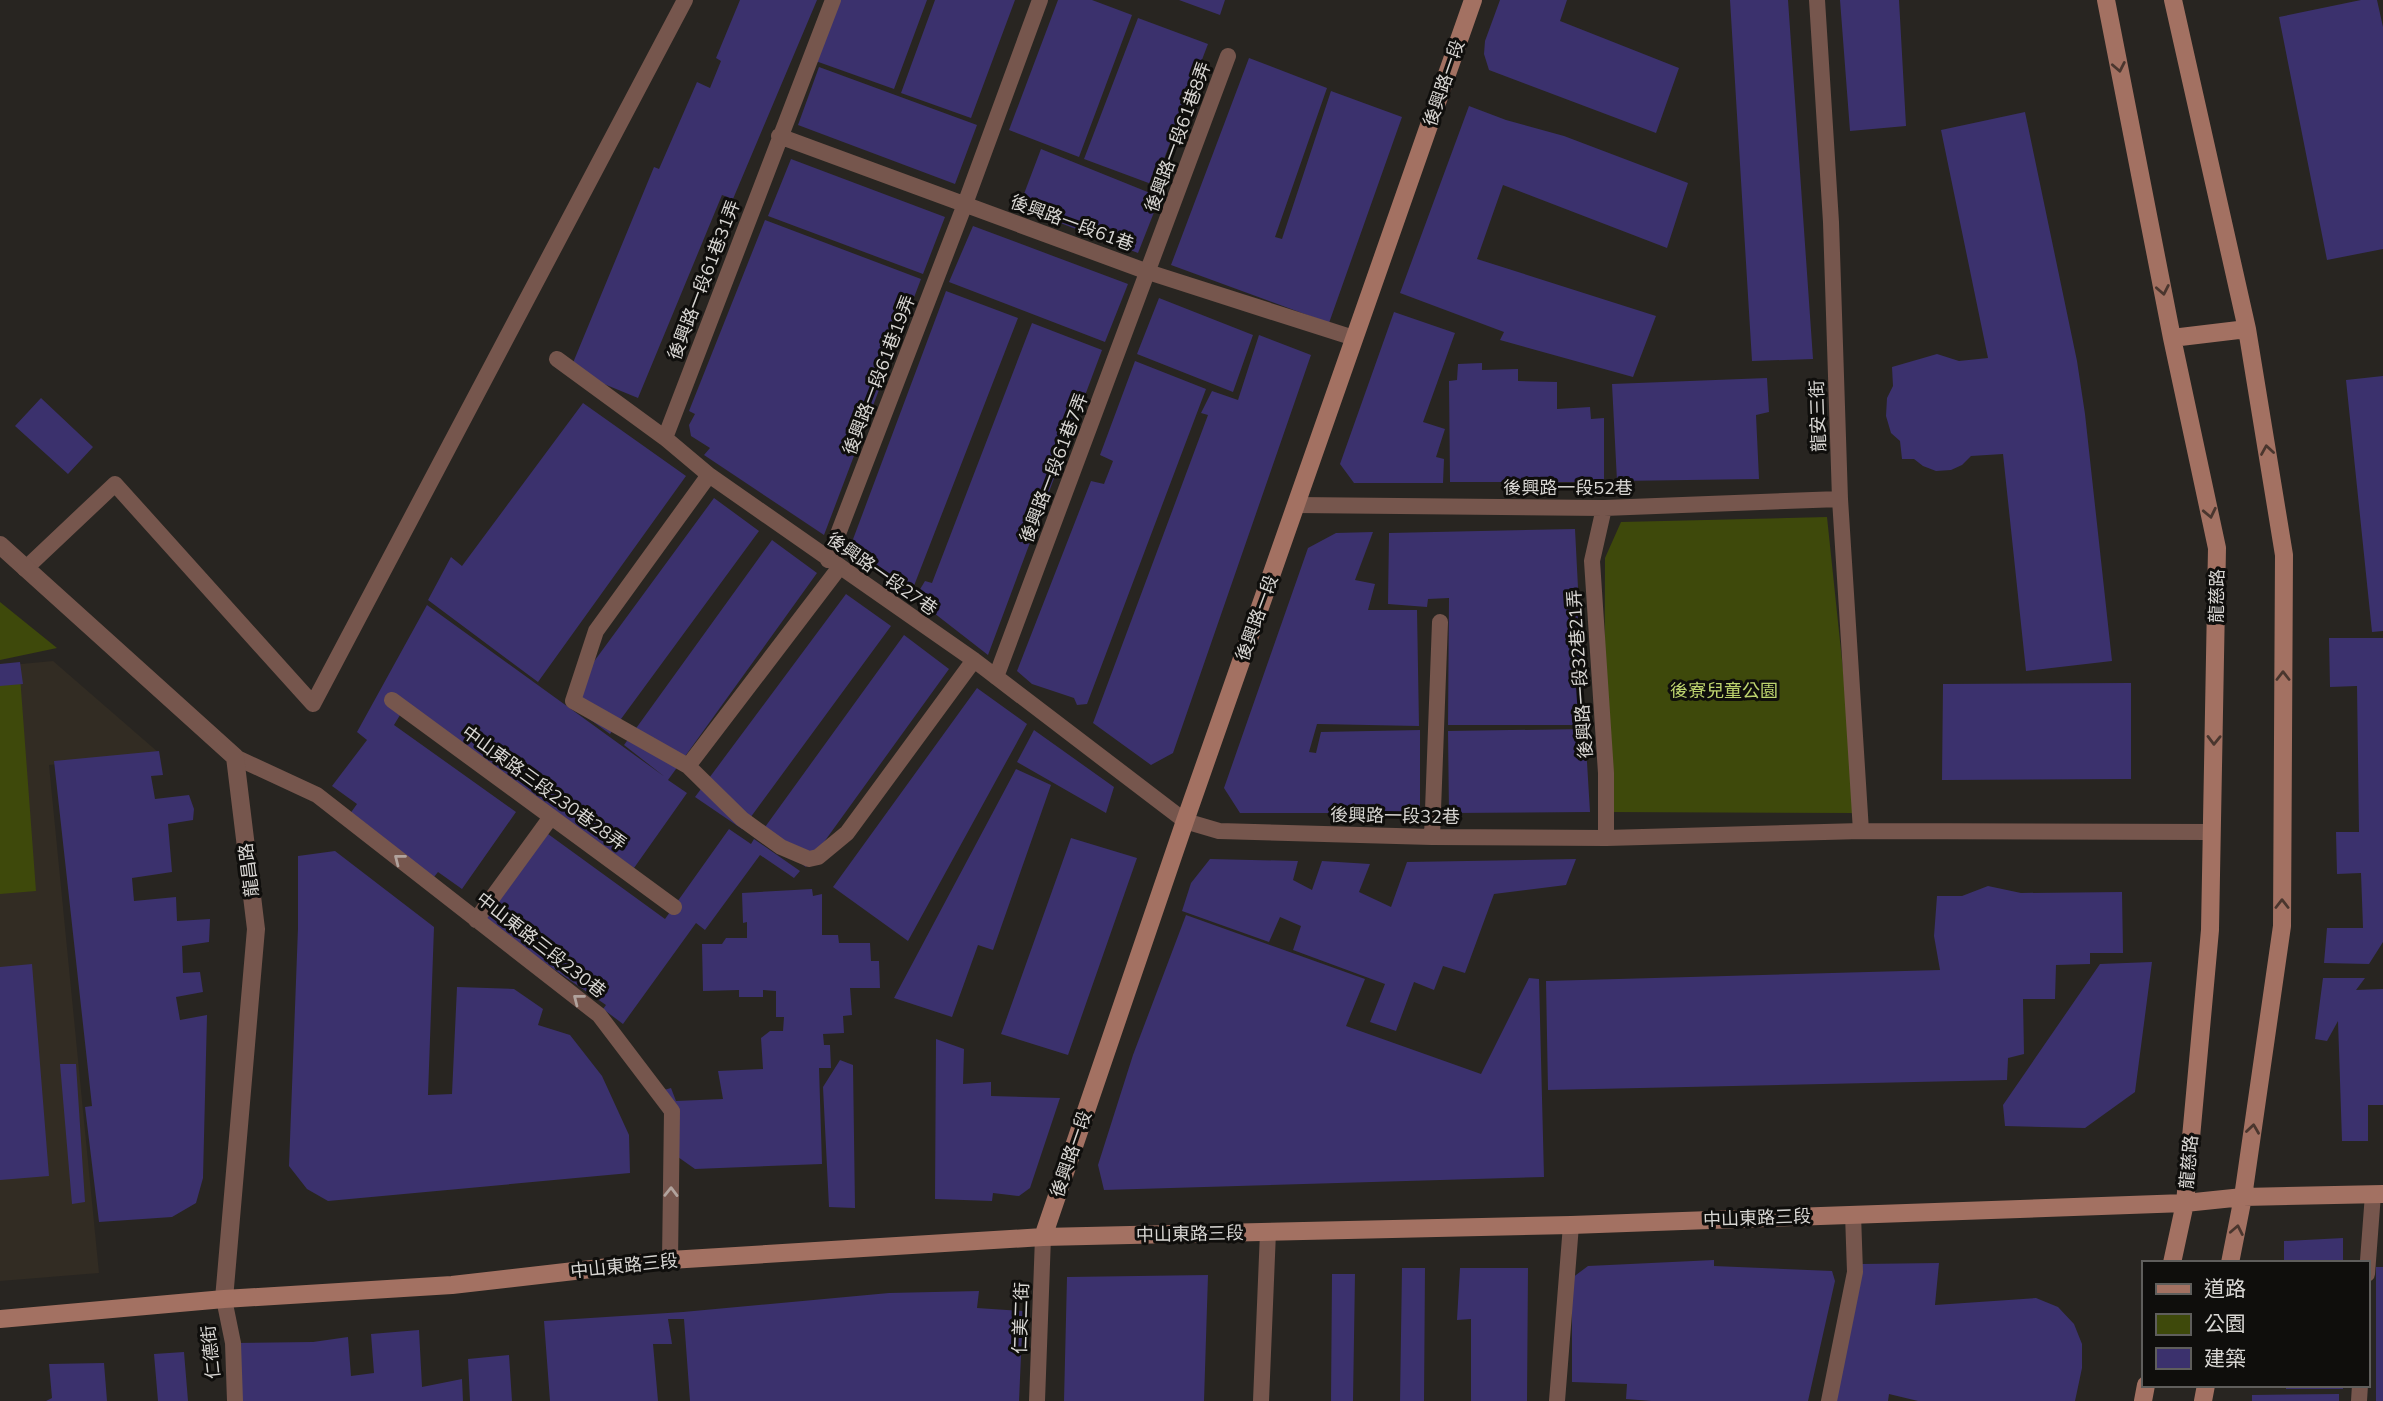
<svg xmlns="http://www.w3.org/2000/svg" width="2383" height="1401" font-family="Mulish,'Noto Sans TC',sans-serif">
<rect width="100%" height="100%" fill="#282521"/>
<path fill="#322c23" d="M 53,661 L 159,753 L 49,765 L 99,1273 L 0,1281 L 0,666 Z"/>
<path fill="#3e490b" d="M 1827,517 L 1858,813 L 1604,812 L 1605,558 L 1621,522 Z
M 0,602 L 57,648 L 0,660 Z
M 20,676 L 36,891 L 0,894 L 0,679 Z"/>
<path fill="#3b316d" d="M 740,0 L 817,0 L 733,199 L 722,195 L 638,398 L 570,370 L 654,167 L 659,169 L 697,82 L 710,88 L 721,61 L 716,58 Z
M 832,0 L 927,0 L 894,89 L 810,59 Z
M 935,0 L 1015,0 L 971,118 L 901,93 Z
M 1058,0 L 1092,0 L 1132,15 L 1079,157 L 1009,130 Z
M 1179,0 L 1225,0 L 1220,15 Z
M 1500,0 L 1567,0 L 1560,21 L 1679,68 L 1656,133 L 1489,70 L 1484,54 L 1485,41 Z
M 1730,0 L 1788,0 L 1813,359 L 1752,361 Z
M 1840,0 L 1899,0 L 1906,126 L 1850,131 Z
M 2361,0 L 2377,0 L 2383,27 L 2383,249 L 2327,260 L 2279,17 Z
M 1138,18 L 1208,44 L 1154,185 L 1084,159 Z
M 1249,58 L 1327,88 L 1275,237 L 1282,239 L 1331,91 L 1402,117 L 1329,323 L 1171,265 Z
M 819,67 L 977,125 L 955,184 L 798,125 Z
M 1469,106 L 1506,120 L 1564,136 L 1688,183 L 1667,248 L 1503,185 L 1477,259 L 1656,316 L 1633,377 L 1500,340 L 1504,332 L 1400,293 Z
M 2025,112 L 2077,361 L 2085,414 L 2112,661 L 2026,671 L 2003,454 L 1971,456 L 1962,465 L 1951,470 L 1936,471 L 1923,466 L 1914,459 L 1902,459 L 1900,441 L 1891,433 L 1886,416 L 1887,398 L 1893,386 L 1892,367 L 1937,354 L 1959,361 L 1988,358 L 1941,130 Z
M 1041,149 L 1160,197 L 1138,253 L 1019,207 Z
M 791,159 L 945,217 L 923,274 L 768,216 Z
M 765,220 L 921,279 L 824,535 L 704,455 L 710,448 L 691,436 L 689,425 L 695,414 L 689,411 Z
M 973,226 L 1128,284 L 1105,342 L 949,282 Z
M 946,291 L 1018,318 L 910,596 L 873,570 L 875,564 L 849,550 Z
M 1159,298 L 1253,335 L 1233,392 L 1137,354 Z
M 1394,312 L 1455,333 L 1423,422 L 1445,429 L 1436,457 L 1444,459 L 1443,483 L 1354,483 L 1340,464 Z
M 1032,323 L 1102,350 L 988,655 L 934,613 L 931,601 L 916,596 L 925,581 L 932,583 Z
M 1259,335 L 1311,355 L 1173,753 L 1151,765 L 1093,723 L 1208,415 L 1201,413 L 1212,391 L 1238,400 Z
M 1135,361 L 1206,389 L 1087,704 L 1077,705 L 1074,698 L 1032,684 L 1017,671 L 1091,481 L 1104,484 L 1113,461 L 1100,455 Z
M 1482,363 L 1482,370 L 1518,369 L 1518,381 L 1557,382 L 1557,409 L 1590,407 L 1591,419 L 1604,418 L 1604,482 L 1450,482 L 1449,381 L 1457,380 L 1458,364 Z
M 2383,376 L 2383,631 L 2372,632 L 2346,380 Z
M 1767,378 L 1769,412 L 1756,415 L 1759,479 L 1617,481 L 1612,384 Z
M 41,398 L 93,447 L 68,474 L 15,426 Z
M 583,403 L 686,476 L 538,682 L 428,600 L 451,557 L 462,566 Z
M 714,498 L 759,531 L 610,734 L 565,701 Z
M 1575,529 L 1585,725 L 1448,725 L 1449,598 L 1428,599 L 1427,607 L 1388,604 L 1389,533 Z
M 1373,532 L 1355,580 L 1375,584 L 1368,610 L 1417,610 L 1419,726 L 1317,724 L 1309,752 L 1316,753 L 1321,732 L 1420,730 L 1420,813 L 1240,813 L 1224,788 L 1308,548 L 1336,533 Z
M 772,540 L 817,573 L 668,780 L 687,793 L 634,868 L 406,705 L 394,725 L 516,812 L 462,889 L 438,872 L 430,882 L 347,818 L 357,804 L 332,786 L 367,740 L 357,732 L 427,605 L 665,777 L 624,745 Z
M 846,594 L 891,626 L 742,829 L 695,797 Z
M 904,635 L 949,669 L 806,867 L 760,834 Z
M 2329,638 L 2383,638 L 2383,942 L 2369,964 L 2324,963 L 2327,928 L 2363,928 L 2361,873 L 2337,874 L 2336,832 L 2359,832 L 2357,686 L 2330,687 Z
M 20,662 L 23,684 L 0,686 L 0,664 Z
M 2131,683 L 2131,779 L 1942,780 L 1943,684 Z
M 977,688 L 1027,724 L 908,941 L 833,887 Z
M 1585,729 L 1590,812 L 1449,813 L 1448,731 Z
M 1034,730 L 1114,787 L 1106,813 L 1017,762 Z
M 159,751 L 163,775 L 151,776 L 155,799 L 189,795 L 194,809 L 193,820 L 168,824 L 172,872 L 132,878 L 134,901 L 176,897 L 177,921 L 210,919 L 209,942 L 182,946 L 183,973 L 200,972 L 203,992 L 176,997 L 180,1020 L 207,1015 L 203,1178 L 196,1203 L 172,1217 L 99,1222 L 85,1107 L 92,1106 L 54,761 Z
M 1016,769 L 1051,785 L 993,950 L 978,945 L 952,1017 L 894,998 Z
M 537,826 L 665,919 L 729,829 L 751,844 L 754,839 L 800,871 L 794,878 L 760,855 L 705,930 L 696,923 L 623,1024 L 603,1009 L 606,1005 L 472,913 Z
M 1071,838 L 1137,858 L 1068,1055 L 1001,1034 Z
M 335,851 L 434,927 L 428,1095 L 452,1094 L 457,987 L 514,989 L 543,1009 L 538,1025 L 570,1035 L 602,1076 L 629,1135 L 630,1173 L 328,1201 L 307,1189 L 289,1166 L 298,928 L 298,856 Z
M 1210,859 L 1298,861 L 1293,880 L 1312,890 L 1322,861 L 1370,864 L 1359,892 L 1391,907 L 1407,862 L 1576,859 L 1566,885 L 1494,894 L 1465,973 L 1443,966 L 1434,990 L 1414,982 L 1396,1031 L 1370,1022 L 1385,984 L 1293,950 L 1301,926 L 1280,917 L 1269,942 L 1182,911 L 1191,883 Z
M 1988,886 L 2021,893 L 2122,892 L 2123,953 L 2090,953 L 2090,964 L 2056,965 L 2055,999 L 2023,999 L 2024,1054 L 2008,1058 L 2007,1080 L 1548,1090 L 1546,981 L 1940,970 L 1934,936 L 1937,896 L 1962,896 Z
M 812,889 L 813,896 L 822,894 L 822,935 L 838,935 L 839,943 L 870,943 L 871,961 L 879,961 L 880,988 L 850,988 L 852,1015 L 843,1016 L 844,1033 L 823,1034 L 824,1045 L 830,1045 L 831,1068 L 819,1068 L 822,1164 L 695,1169 L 678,1157 L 657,1092 L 671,1088 L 676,1101 L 723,1099 L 718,1071 L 763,1069 L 761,1038 L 770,1031 L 783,1031 L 784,1017 L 776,1017 L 776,991 L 763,990 L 763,997 L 739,997 L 739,990 L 703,991 L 702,944 L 722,944 L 726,938 L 747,938 L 747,922 L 743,923 L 742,893 Z
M 1186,915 L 1365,979 L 1346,1026 L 1481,1074 L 1529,978 L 1539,979 L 1544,1177 L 1104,1190 L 1098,1165 L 1133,1055 Z
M 2152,962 L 2135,1092 L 2085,1128 L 2005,1126 L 2003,1105 L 2100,964 Z
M 32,964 L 49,1176 L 0,1180 L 0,967 Z
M 2323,978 L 2365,978 L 2356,990 L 2383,989 L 2383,1105 L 2368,1105 L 2368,1141 L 2342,1141 L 2338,1021 L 2327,1041 L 2315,1039 Z
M 936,1039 L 964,1049 L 963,1084 L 991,1082 L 991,1096 L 1060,1098 L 1030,1188 L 1019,1196 L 993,1193 L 992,1201 L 935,1199 Z
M 840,1060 L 853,1065 L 855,1208 L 829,1207 L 823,1087 Z
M 60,1064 L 76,1064 L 85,1202 L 72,1204 Z
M 2343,1238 L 2343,1263 L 2284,1263 L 2284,1241 Z
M 1714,1260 L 1714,1266 L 1832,1271 L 1835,1281 L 1808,1401 L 1651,1401 L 1626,1399 L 1627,1384 L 1572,1382 L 1572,1278 L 1588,1266 Z
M 1939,1263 L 1935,1305 L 2036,1298 L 2058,1307 L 2074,1324 L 2082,1344 L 2082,1368 L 2075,1401 L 1918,1401 L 1889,1394 L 1888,1401 L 1828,1401 L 1861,1264 Z
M 2376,1267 L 2383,1267 L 2383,1401 L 2376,1401 Z
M 1402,1268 L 1425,1268 L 1424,1401 L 1400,1401 Z
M 1460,1268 L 1528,1268 L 1527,1401 L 1471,1401 L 1471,1319 L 1457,1320 Z
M 1332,1274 L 1355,1274 L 1353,1401 L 1331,1401 Z
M 1208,1275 L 1204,1401 L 1064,1401 L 1067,1277 Z
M 979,1291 L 977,1308 L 1023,1311 L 1019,1401 L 690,1401 L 684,1319 L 668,1319 L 672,1344 L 653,1344 L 658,1401 L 550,1401 L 544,1321 L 683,1312 L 889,1293 Z
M 419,1330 L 422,1387 L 462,1379 L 463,1401 L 235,1401 L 233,1343 L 313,1342 L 348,1337 L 351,1376 L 374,1373 L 371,1334 Z
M 184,1352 L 188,1401 L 158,1401 L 154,1354 Z
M 509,1355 L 512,1401 L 470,1401 L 468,1359 Z
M 104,1363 L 107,1401 L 46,1401 L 52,1398 L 49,1364 Z
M 2286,1385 L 2343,1385 L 2343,1389 L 2286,1389 Z
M 2339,1394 L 2339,1401 L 2252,1401 L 2252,1395 Z"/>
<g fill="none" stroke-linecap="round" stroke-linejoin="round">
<path stroke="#76564d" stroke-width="16" d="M 1817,0 L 1831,222 L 1840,499 L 1861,831
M 779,136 L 1148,272 L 1354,338
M 557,359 L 665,438 L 709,475 L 974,660 L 1185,821 L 1219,831 L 1432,837 L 1606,838 L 1861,831 L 2212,832
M 665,438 L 833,0
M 709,475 L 596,631 L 573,701 L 688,766 L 742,819 L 781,847 L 809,859 L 818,857 L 847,833 L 974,660
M 1297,505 L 1604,508 L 1840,499
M 1604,508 L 1592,561 L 1606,773 L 1606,838
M 828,560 L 965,204 L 1040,0
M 25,569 L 115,484 L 313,704 L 685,0
M 996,677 L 1228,56
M 392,700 L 674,907
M 235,757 L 317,795 L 599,1015 L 672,1111 L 670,1260
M 688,766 L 839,568
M 1432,837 L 1440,622
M 476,920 L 551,817
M 2367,1274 L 2373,1194
M 224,1299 L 233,1343 L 235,1401
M 1037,1401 L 1043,1237
M 1261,1401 L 1268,1232
M 1557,1401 L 1571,1225
M 1829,1401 L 1855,1272 L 1853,1214
M 2359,1401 L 2360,1385"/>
<path stroke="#76564d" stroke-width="18" d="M 0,545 L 235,757 L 256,929 L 224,1299"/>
<path stroke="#a37162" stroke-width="18" d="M 2106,0 L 2172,338 L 2217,548 L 2210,930 L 2185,1203 L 2172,1263
M 2173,0 L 2247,329 L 2284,555 L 2282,926 L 2243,1197 L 2230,1263
M 2172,338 L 2247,329
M 1043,1237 L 1185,821 L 1473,0
M 0,1319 L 224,1299 L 452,1285 L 670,1260 L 1043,1237 L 1571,1225 L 2185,1203 L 2243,1197 L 2383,1194
M 2143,1401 L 2146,1385
M 2203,1401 L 2206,1385"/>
</g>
<defs><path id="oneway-chevron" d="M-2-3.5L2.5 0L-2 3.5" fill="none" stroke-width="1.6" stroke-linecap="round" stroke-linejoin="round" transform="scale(1.75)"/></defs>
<g stroke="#4a362e">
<use href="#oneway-chevron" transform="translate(2119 67) rotate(79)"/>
<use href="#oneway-chevron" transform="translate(2163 290) rotate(79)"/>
<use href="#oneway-chevron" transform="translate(2267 450) rotate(-99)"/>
<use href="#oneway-chevron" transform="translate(2210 513) rotate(78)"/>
<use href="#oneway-chevron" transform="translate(2283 676) rotate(-90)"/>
<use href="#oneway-chevron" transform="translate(2214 740) rotate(91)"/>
<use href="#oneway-chevron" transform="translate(2282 904) rotate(-90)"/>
<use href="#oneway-chevron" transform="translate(2253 1129) rotate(-82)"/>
<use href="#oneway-chevron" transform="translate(2237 1230) rotate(-79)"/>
</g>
<g stroke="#b1a39d">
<use href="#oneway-chevron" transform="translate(399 859) rotate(-142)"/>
<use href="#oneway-chevron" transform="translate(578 999) rotate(-142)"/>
<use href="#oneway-chevron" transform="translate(671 1192) rotate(-89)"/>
</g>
<g text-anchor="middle" stroke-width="6" stroke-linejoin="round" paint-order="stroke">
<g font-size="18" fill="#d8d6d3" stroke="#0f0e0c">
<text transform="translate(1444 83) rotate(-71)" y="6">後興路一段</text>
<text transform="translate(1178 137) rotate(-70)" y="6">後興路一段61巷8弄</text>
<text transform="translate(1072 223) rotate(20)" y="6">後興路一段61巷</text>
<text transform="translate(704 280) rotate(-69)" y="6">後興路一段61巷31弄</text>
<text transform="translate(879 375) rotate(-69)" y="6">後興路一段61巷19弄</text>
<text transform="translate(1818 416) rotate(-92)" y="6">龍安三街</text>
<text transform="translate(1054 468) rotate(-69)" y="6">後興路一段61巷7弄</text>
<text x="1568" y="494">後興路一段52巷</text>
<text transform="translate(882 574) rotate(35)" y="6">後興路一段27巷</text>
<text transform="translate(2217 596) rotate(-89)" y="6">龍慈路</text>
<text transform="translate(1257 618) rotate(-70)" y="6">後興路一段</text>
<text transform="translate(1580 674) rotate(-94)" y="6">後興路一段32巷21弄</text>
<text transform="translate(544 788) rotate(36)" y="6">中山東路三段230巷28弄</text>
<text transform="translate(1395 816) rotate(1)" y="6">後興路一段32巷</text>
<text transform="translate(249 870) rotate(-97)" y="6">龍昌路</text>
<text transform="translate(541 945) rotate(38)" y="6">中山東路三段230巷</text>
<text transform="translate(1071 1154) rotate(-71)" y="6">後興路一段</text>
<text transform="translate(2189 1162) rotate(-85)" y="6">龍慈路</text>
<text transform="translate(1757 1218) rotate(-2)" y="6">中山東路三段</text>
<text transform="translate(1190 1234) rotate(-1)" y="6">中山東路三段</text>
<text transform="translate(624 1266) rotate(-6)" y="6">中山東路三段</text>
<text transform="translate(1021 1318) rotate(-88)" y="6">仁美二街</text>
<text transform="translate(211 1352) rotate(-96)" y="6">仁德街</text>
</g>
<g font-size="18" fill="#bdd36e" stroke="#0f0e0c">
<text x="1724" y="697">後寮兒童公園</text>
</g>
</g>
<rect x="2142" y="1261" width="228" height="126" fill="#0f0e0c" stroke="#5f5e5c" stroke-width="2"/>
<rect x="2156" y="1284" width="35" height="10" fill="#a37162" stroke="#5f5e5c" stroke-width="2"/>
<text x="2204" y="1296" font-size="21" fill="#d8d6d3">道路</text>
<rect x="2156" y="1314" width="35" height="21" fill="#3e490b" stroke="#5f5e5c" stroke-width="2"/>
<text x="2204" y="1331" font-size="21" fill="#d8d6d3">公園</text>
<rect x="2156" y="1348" width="35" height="21" fill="#3b316d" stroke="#5f5e5c" stroke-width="2"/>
<text x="2204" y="1366" font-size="21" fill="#d8d6d3">建築</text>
</svg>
